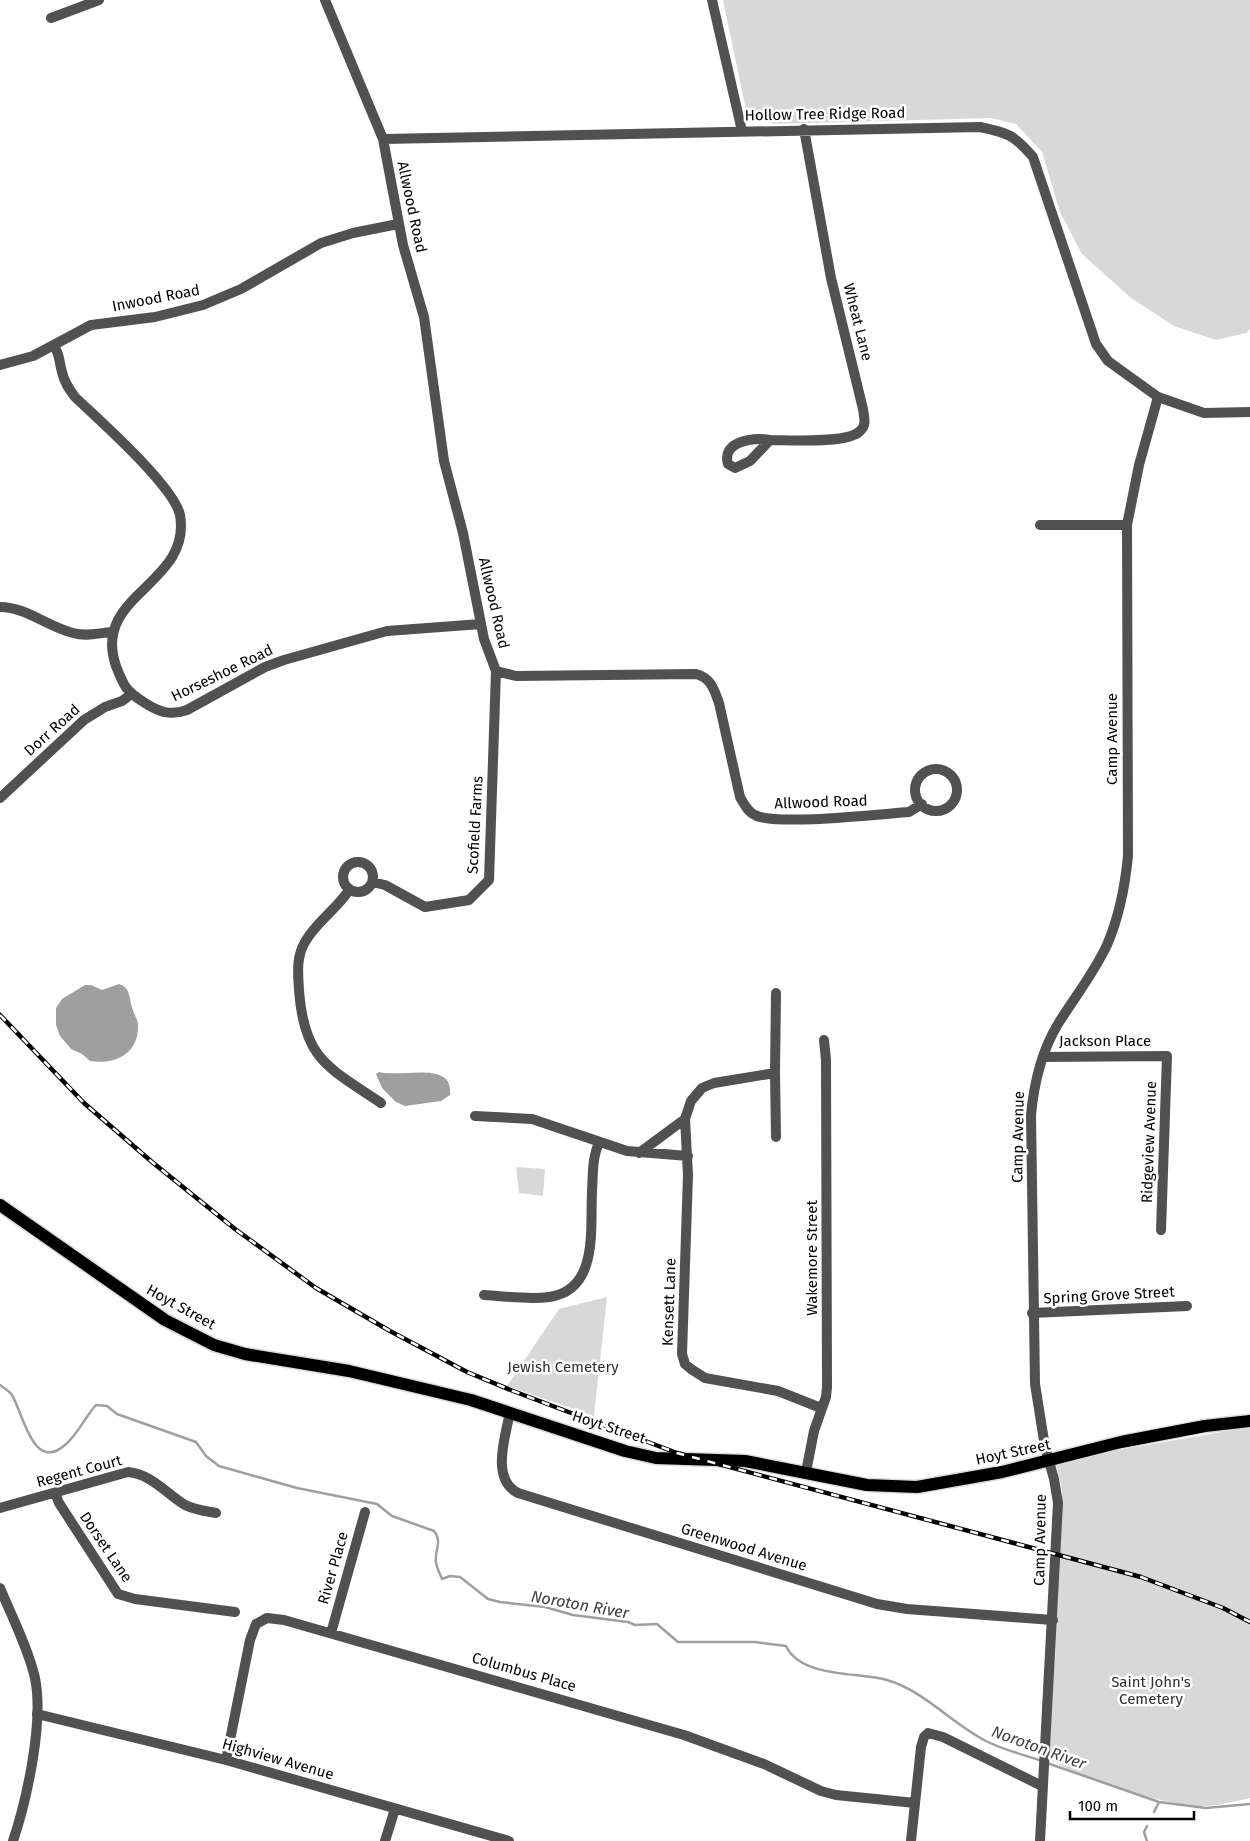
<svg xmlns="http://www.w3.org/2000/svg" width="1250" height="1841" font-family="'Fira Sans',sans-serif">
<rect width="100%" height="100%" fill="#fff"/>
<path fill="#d8d8d8" d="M 723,0 L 1250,0 L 1250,329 L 1246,333 L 1216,340 L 1174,326 L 1131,298 L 1082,254 L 1060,212 L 1042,152 L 1016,124 L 991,118 L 773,124 L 747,115 Z
M 516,1167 L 545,1169 L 543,1196 L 519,1193 Z
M 607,1297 L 594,1416 L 507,1386 L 559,1309 Z
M 1250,1427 L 1250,1798 C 1235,1801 1216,1807 1200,1806 C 1156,1803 1084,1781 1046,1757 L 1055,1659 L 1062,1490 L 1056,1464 L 1113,1451 Z"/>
<path fill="#9f9f9f" d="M 119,984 C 130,987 129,997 132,1007 C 133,1013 138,1019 138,1025 C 139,1054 115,1065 90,1061 L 82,1054 L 71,1049 L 60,1036 L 56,1025 L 56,1008 L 62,999 L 85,985 L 91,985 L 102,990 Z
M 379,1072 C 403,1078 454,1060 450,1095 L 441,1101 L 405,1106 L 396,1102 L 382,1088 L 376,1074 Z"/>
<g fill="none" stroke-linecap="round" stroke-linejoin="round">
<path stroke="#9f9f9f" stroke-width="2.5" d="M 0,1385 C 4,1388 9,1391 12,1395 C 23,1413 33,1473 65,1445 C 78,1434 85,1417 96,1405 L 107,1406 L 117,1414 L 196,1442 L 206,1456 L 219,1466 L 297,1488 L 377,1504 L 392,1516 L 434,1531 C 443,1542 434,1551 436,1563 C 437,1568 440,1574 442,1579 L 450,1576 L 460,1577 L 488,1599 L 500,1602 L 545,1607 L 573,1615 L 628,1622 L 635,1625 L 657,1624 L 678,1642 L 755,1642 L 786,1646 C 801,1678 858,1672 887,1680 C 925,1691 953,1725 988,1742 C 1004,1750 1024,1755 1042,1761
M 1047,1763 L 1159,1802 L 1206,1808 L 1250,1804
M 1154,1812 L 1159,1802
M 1147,1826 L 1144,1832 L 1147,1841"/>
<g stroke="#dbdbdb" stroke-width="15">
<path id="primary" d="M 0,1205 L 165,1320 L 214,1345 L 245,1354 L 349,1371 L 471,1400 L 625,1451 L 656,1458 L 745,1461 L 867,1485 L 917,1487 L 1002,1472 L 1121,1442 L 1205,1426 L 1250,1421"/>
</g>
<path stroke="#515151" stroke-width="10" d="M 325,0 L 383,139 L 980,127 C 1009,133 1014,135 1033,157 L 1096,344 L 1108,361 L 1158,397
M 712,0 L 742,131
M 51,18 L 99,0
M 54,346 C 60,354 59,362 62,372 C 64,382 69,389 75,397 C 99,420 174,486 180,515 C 192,585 91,594 116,666 C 124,687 126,691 145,703 C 159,712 170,716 187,710 L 265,667 L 284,660 L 387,631 L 481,624
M 0,365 L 33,356 L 91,325 L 155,317 L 203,305 L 241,289 L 321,243 L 353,233 L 398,224
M 770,440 C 754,437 721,441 728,464 L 735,468 L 750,461 L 770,440 C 789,440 848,444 860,431 C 867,425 864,417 863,409 L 831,278 L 804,129
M 1040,525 L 1127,525
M 0,607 C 26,607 48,627 73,633 C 87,637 98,633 112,632
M 496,671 L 516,676 L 696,674 C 711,678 714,689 719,703 L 740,797 C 744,804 748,812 755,815 C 775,826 881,814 909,812 L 922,804
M915 790a21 21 0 1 1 42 0a21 21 0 1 1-42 0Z
M 0,798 L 84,720 L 105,707 L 122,701 L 130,695
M343 877a15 15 0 1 1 30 0a15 15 0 1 1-30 0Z
M 372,882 L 385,885 L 425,907 L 469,900 L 489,880 L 496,671 L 484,639 L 463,533 L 444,461 L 424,317 L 403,245 L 383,139
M 349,890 C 337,909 316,922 305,942 C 296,957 298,974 299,990 C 304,1060 328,1067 381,1103
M 1043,1057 L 1167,1056 L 1161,1230
M 775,1073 L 776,993
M 475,1116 L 532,1119 L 627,1151 L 688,1156
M 776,1137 L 775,1073 L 714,1083 L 702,1088 L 691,1101 L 685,1119 L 688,1175 L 682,1354 L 685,1364 L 691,1369 L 705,1378 L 778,1391 L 821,1408
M 639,1153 L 685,1119
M 484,1295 C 505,1296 528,1300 549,1297 C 599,1290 590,1229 592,1192 C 593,1175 592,1158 599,1143
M 1032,1313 L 1187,1306
M 510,1412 C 506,1435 490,1479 518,1493 L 877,1604 L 907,1609 L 1053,1620
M 806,1472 L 814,1431 L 826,1397 L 827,1387 L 826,1060 L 824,1040
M 55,1493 L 59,1503 L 118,1594 L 135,1599 L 235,1612
M 0,1508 L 128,1472 C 151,1474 167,1494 185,1505 C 195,1510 205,1511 216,1513
M 331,1633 L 365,1512
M 37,1714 L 226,1760 L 509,1841
M 226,1760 L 250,1640 L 256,1624 L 267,1618 L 284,1620 L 684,1735 L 764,1764 L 821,1791 L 836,1795 L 915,1803
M 385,1841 L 395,1809
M 911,1841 L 921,1747 L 924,1737 L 928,1733 L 943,1737 L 1042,1786"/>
<path stroke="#515151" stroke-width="10" d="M 0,1588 C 12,1617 28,1648 35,1678 C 44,1722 27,1799 13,1841
M 1040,1841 L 1058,1503 L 1054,1479 L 1045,1447 L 1035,1384 L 1031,1115 C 1034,1083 1041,1052 1058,1024 C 1074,998 1094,973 1107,945 C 1119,917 1125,887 1128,856 L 1127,525 L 1139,465 L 1158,397 L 1204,413 L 1250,412"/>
<use href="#primary" stroke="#000" stroke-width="12"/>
<g stroke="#000" stroke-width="4.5">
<path id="rail" d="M 0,1015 L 84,1103 L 152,1162 L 235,1229 L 316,1288 L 390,1331 L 467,1372 L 513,1391 L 677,1453 L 1141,1577 L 1223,1608 L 1250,1622"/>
</g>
<use href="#rail" stroke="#fff" stroke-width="2.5" stroke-dasharray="8" stroke-linecap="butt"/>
</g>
<g text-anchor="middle" stroke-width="5" stroke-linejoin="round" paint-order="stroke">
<g font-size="15" fill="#000" stroke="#fff">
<text transform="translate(825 114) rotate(-1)" y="5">Hollow Tree Ridge Road</text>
<text transform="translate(412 207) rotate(78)" y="5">Allwood Road</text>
<text transform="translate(156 298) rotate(-11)" y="5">Inwood Road</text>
<text transform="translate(858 322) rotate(76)" y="5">Wheat Lane</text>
<text transform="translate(494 603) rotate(77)" y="5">Allwood Road</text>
<text transform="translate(222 673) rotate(-26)" y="5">Horseshoe Road</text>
<text transform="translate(52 730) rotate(-42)" y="5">Dorr Road</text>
<text transform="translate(1112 739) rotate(-90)" y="5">Camp Avenue</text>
<text transform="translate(821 802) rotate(-2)" y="5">Allwood Road</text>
<text transform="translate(475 825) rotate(-87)" y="5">Scofield Farms</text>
<text x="1105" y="1046">Jackson Place</text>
<text transform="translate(1018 1137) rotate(-89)" y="5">Camp Avenue</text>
<text transform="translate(1149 1142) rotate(-88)" y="5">Ridgeview Avenue</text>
<text transform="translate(812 1258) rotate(-90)" y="5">Wakemore Street</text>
<text transform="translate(1109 1295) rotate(-3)" y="5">Spring Grove Street</text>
<text transform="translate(669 1302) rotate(-88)" y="5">Kensett Lane</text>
<text transform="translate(181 1307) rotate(29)" y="5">Hoyt Street</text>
<text transform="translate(609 1427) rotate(18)" y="5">Hoyt Street</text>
<text transform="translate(1013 1452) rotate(-12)" y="5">Hoyt Street</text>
<text transform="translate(79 1471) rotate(-15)" y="5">Regent Court</text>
<text transform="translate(1040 1540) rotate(-89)" y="5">Camp Avenue</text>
<text transform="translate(106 1547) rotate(56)" y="5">Dorset Lane</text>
<text transform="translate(744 1547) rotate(17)" y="5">Greenwood Avenue</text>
<text transform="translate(333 1568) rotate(-74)" y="5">River Place</text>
<text transform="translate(524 1672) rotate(16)" y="5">Columbus Place</text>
<text transform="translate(278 1759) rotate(16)" y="5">Highview Avenue</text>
</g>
<g font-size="15" fill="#2f2f2f" stroke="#fff">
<text x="563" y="1372">Jewish Cemetery</text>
<text x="1151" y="1687">Saint John's<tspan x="1151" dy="17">Cemetery</tspan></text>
</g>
<g font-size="16" font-style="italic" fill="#404040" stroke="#fff">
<text transform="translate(580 1604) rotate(10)" y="6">Noroton River</text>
<text transform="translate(1039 1747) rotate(20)" y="6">Noroton River</text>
</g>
</g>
<path d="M1070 1811v8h124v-8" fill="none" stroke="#000000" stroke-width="2.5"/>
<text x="1078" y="1811" font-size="15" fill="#000000" stroke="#ffffff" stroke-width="4" paint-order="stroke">100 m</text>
</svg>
